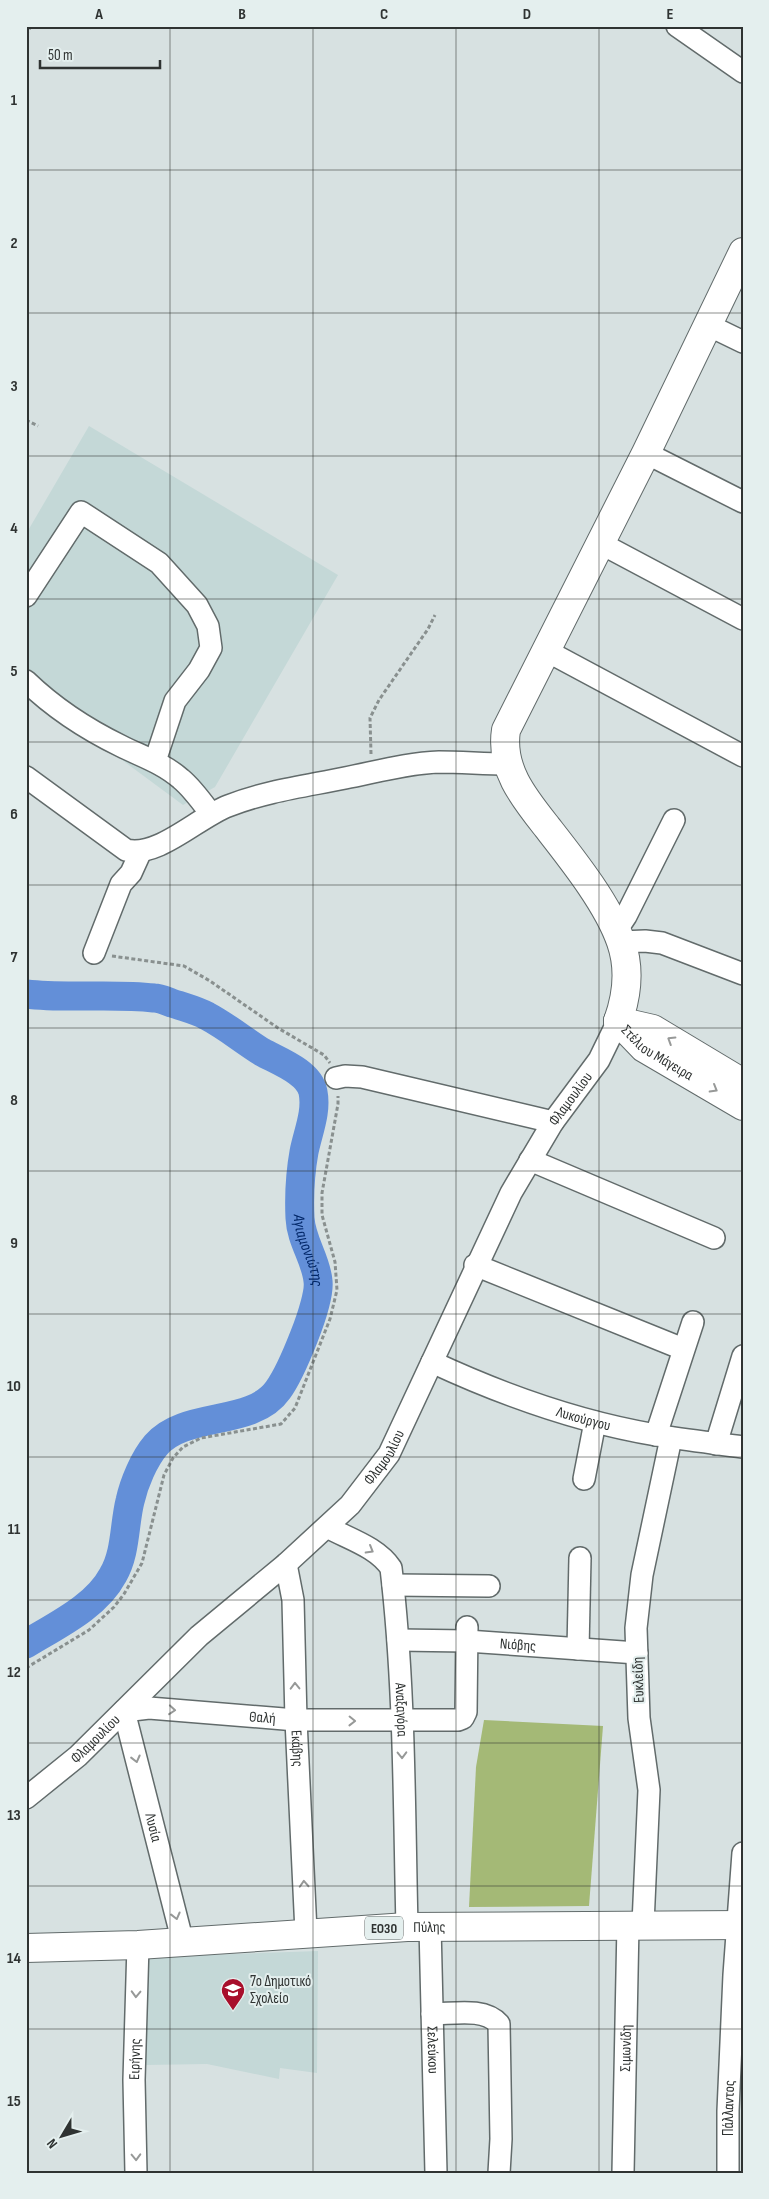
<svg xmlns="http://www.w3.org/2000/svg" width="769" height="2199" font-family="'Sofia Sans Condensed',sans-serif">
<rect width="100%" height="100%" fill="#d7e1e1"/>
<path fill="#c4d8d7" d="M 89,426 L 338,575 L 215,787 L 183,805 L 26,689 L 26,534 Z
M 318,1951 L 317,2073 L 280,2068 L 279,2079 L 207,2064 L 146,2065 L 149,1957 Z"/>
<path fill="#a4b976" d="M 484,1720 L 603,1726 L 589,1906 L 469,1907 L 476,1767 Z"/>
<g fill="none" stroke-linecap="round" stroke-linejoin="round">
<path stroke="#638fd8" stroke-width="29" id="s1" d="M 26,994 C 68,999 111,993 154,998 C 162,998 170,1003 178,1005 C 187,1008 198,1011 207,1016 C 226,1026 243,1040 262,1052 C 278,1061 309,1072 313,1092 C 317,1112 308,1132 304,1152 C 300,1174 299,1196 300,1218 C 301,1241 316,1259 318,1281 C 321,1302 291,1372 278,1390 C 252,1427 185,1411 156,1445 C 144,1459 134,1483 130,1501 C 124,1525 126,1553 113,1575 C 96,1607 57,1625 26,1644"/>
<g stroke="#626b6b" stroke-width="24">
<g id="minor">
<path d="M 677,26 L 743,72"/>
<path d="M 708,325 L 743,342"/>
<path d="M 646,453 L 743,502"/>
<path d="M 600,543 L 743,619"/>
<path d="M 26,596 L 81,512 L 159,563 L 197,605 L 208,626 L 211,648 L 199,670 L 175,701 L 155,761"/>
<path d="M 545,650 L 743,756"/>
<path d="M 26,681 C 54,708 86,729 121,746 C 141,756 163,763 181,779 C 192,788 202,802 211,814"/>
<path d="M 26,777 L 126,850 C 158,858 197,818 228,806 C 266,791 306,786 345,778 C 376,772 407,763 439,762 C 462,762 484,764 507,764"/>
<path d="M 616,931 L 626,916 L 674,820"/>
<path d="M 621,942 L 645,941 L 662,943 L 743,974"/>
<path d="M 94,953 L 121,884 L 131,873 L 141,851"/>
<path d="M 336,1078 L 345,1076 L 362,1077 L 553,1122"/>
<path d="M 530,1160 L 714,1238"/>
<path d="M 475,1265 L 683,1349"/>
<path id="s2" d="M 432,1362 C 503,1395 579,1422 656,1435 C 685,1440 714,1443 743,1447"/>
<path d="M 656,1435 L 693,1322"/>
<path d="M 716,1444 L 743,1356"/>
<path d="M 584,1479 L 595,1422"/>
<path id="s3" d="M 327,1527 C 349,1539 377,1547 391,1568 C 405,1687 404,1807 407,1927"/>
<path id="s4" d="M 286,1564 L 293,1600 L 296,1720 L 306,1932"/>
<path d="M 393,1585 L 489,1586"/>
<path id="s5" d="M 398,1640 L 467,1641 L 637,1653"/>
<path d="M 578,1649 L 580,1558"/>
<path id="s6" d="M 124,1711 L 149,1708 L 296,1720 L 458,1720 L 463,1718 L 466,1712 L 467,1627"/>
<path id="s7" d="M 124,1711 L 183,1943"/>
<path id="s8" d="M 26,1798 L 78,1756 L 199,1636 L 286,1564 L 350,1505 L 389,1454 L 511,1193 L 553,1122 L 599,1060 L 618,1021"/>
<path d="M 643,1924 L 649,1790 L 639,1718 L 636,1628 L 642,1575 L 671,1438"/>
<path id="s9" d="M 430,1926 L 436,2173"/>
<path d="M 432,2014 C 453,2014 484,2007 499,2024 L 501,2139 L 499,2173"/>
<path id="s10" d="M 136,2173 L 134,2080 L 138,1945"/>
<path id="s11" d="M 623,2173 L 628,1924"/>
<path id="s12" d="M 728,2173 L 728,2111 L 734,1975 L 743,1853"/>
</g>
</g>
<g stroke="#626b6b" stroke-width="30">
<g id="major">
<path d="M 618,1021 C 627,996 630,968 621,942 C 608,904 572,859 547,827 C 524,798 500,769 506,730 L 646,453 L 743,252"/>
<path id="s13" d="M 618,1021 L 644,1048 L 743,1106"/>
<path d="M 618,1021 L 653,1029 L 743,1083"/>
<path id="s14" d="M 26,1948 L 138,1945 L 407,1927 L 743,1925"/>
</g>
</g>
<path stroke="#89908f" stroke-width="3" stroke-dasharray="4 2.5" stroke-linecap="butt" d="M 26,35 L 31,26
M 26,420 L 38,426
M 371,754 L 370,718 L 379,700 L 428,629 L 435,615
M 112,956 L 184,966 L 210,981 L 278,1028 L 324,1055 L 330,1063
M 26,1668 L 89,1630 L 114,1607 L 124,1594 L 142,1563 L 164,1475 L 173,1458 L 183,1447 L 201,1438 L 281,1424 L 295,1408 L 330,1319 L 337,1290 L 335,1262 L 322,1215 L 322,1193 L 338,1104 L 338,1096"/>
<use href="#minor" stroke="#fff" stroke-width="21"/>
<use href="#major" stroke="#fff" stroke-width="28"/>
</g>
<defs><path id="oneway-chevron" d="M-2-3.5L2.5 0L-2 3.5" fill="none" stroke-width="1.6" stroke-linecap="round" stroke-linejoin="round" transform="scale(1.25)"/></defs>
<g stroke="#979998">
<use href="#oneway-chevron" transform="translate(671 1040) rotate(-148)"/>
<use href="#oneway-chevron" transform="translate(714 1089) rotate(30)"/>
<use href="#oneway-chevron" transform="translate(370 1550) rotate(30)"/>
<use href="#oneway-chevron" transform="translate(295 1686) rotate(-91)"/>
<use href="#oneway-chevron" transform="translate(172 1710) rotate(5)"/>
<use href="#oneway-chevron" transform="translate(352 1721) rotate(1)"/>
<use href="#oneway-chevron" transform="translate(402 1755) rotate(89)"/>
<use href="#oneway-chevron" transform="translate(136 1759) rotate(76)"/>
<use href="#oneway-chevron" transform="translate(304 1884) rotate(-93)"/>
<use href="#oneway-chevron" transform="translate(176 1916) rotate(76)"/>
<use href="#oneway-chevron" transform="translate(136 1994) rotate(92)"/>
<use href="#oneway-chevron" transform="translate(136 2157) rotate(88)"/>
</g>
<path fill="none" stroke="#2f3332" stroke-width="1" stroke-opacity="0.55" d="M 170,26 L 170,2173M 313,26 L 313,2173M 456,26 L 456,2173M 599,26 L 599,2173M 26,170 L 743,170M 26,313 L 743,313M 26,456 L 743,456M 26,599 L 743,599M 26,742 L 743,742M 26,885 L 743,885M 26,1028 L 743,1028M 26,1171 L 743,1171M 26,1314 L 743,1314M 26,1457 L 743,1457M 26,1600 L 743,1600M 26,1743 L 743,1743M 26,1886 L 743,1886M 26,2029 L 743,2029"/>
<defs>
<g id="school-pin" transform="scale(1.25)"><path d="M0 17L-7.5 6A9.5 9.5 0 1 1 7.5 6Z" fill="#a80f2c" stroke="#e4efee"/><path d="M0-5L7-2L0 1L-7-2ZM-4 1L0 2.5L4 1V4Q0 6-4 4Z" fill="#fff"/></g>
</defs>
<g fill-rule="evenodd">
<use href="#school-pin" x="233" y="1990"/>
</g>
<g text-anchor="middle" stroke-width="4" stroke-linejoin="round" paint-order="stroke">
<rect fill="#e4efee" stroke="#656b6a" stroke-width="1" x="365" y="1916.5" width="38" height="23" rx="4"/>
<g font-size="14" font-weight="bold" fill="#2f3332">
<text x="384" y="1933">ΕΟ30</text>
</g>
<g font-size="15" fill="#2f3332" stroke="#e4efee">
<text dy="5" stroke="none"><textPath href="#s13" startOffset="51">Στέλιου Μάγειρα</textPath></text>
<text dy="5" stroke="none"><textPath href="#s8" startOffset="901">Φλαμουλίου</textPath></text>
<text dy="5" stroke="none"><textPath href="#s2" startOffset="162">Λυκούργου</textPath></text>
<text dy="5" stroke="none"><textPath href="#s8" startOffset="496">Φλαμουλίου</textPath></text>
<text dy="5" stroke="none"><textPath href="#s5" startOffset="120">Νιόβης</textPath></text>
<text transform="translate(638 1680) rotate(-92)" y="5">Ευκλείδη</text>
<text dy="5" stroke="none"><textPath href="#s3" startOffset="219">Αναξαγόρα</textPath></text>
<text dy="5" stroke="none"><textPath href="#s6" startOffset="139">Θαλή</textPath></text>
<text dy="5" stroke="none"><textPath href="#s8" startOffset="91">Φλαμουλίου</textPath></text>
<text dy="5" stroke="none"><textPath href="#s4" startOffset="185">Εκάβης</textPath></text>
<text dy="5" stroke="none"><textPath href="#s7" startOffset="120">Λυσία</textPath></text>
<text dy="5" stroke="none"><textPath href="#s14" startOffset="404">Πύλης</textPath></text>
<text dy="5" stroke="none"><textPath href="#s11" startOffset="125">Σιμωνίδη</textPath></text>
<text dy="5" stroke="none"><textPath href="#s9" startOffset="124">Σελεύκου</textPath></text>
<text dy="5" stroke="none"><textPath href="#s10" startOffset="114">Ειρήνης</textPath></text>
<text dy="5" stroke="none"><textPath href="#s12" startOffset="65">Πάλλαντος</textPath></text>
</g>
<g font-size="15" fill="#2f3332" stroke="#e4efee" text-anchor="start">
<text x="250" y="1986">7ο Δημοτικό<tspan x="250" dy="17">Σχολείο</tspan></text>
</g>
<g font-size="16" font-style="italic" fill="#022768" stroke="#e4efee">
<text dy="6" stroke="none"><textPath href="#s1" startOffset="478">Αγιαμονιώτης</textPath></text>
</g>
</g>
<rect width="769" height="2199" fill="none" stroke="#e4efee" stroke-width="55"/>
<g transform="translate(62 2136) rotate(232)" stroke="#e4efee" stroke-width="4" paint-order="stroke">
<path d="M0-4L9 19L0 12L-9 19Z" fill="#2f3332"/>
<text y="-8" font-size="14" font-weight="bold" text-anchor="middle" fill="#2f3332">N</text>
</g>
<path d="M40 60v8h120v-8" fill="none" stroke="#2f3332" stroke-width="2.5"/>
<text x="48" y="60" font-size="15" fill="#2f3332" stroke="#e4efee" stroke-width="4" paint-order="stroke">50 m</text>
<rect x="28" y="28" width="714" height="2144" fill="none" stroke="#2f3332" stroke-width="2"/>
<g font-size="16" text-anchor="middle" font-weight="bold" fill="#2f3332">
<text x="99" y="19">A</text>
<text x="242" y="19">B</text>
<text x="384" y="19">C</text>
<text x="527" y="19">D</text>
<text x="670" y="19">E</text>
<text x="14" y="105">1</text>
<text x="14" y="248">2</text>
<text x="14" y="391">3</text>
<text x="14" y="533">4</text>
<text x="14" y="676">5</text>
<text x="14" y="819">6</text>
<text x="14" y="962">7</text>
<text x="14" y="1105">8</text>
<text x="14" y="1248">9</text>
<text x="14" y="1391">10</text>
<text x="14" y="1534">11</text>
<text x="14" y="1677">12</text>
<text x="14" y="1820">13</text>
<text x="14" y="1963">14</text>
<text x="14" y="2106">15</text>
</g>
</svg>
